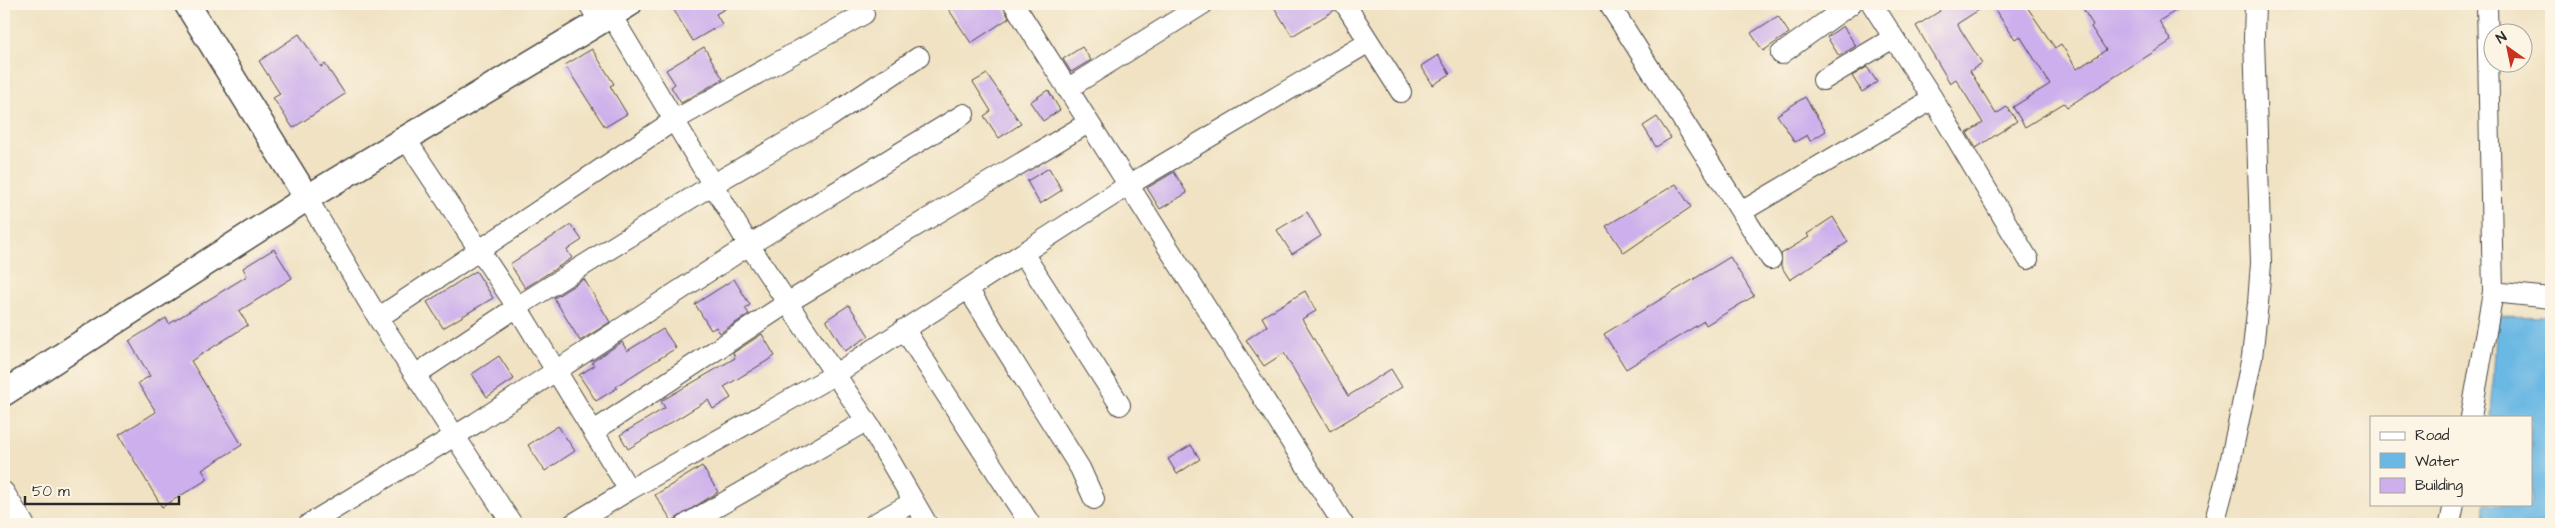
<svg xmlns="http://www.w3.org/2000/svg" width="2555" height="528" font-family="'Architects Daughter',sans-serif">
<rect width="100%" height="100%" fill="#fcf5e5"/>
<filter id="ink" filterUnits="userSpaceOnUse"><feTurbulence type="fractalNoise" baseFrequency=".02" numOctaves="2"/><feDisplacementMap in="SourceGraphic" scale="10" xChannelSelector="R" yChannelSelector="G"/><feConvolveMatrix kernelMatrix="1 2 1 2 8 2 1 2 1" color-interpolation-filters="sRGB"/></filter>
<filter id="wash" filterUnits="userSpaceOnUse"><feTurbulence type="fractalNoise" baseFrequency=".0096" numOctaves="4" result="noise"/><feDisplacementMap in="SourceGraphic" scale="20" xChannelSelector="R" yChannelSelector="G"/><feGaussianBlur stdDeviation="1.12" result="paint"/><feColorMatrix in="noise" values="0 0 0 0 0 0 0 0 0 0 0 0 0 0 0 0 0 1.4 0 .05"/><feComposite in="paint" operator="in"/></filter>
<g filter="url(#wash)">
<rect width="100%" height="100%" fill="#f0e2c3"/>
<path fill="#6ab8e4" stroke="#4a7288" d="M 2497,316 L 2551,317 L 2551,524 L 2484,524 L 2485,504 L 2531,504 L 2531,417 L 2491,417 Z"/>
<g id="blocks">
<path fill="#ccafec" d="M 670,4 L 733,4 L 716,14 L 722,24 L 693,41 Z
M 945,4 L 1002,4 L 1009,18 L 971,43 Z
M 1272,4 L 1333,4 L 1335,10 L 1292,36 Z
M 1935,4 L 1988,4 L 1957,24 L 1982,63 L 1970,71 L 1996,114 L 2007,107 L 2017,121 L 1976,148 L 1967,133 L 1983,123 L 1956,79 L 1950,83 L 1916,26 L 1940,11 Z
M 1991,4 L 2025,4 L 2055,48 L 2061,44 L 2077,69 L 2106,50 L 2091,27 L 2093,25 L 2080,4 L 2187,4 L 2159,21 L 2171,41 L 2067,107 L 2064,103 L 2025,127 L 2013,107 L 2050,84 L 2020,36 L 2015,39 Z
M 1778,16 L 1789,33 L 1763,51 L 1751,33 Z
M 1843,26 L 1856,46 L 1839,56 L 1827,37 Z
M 299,34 L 321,67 L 325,64 L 345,94 L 293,128 L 273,98 L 280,94 L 259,61 Z
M 704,47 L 723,79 L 681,103 L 671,87 L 675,84 L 666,70 Z
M 1082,47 L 1091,60 L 1071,72 L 1063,59 Z
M 592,49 L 614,84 L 610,86 L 627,114 L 605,127 L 565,65 Z
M 1438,55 L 1450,74 L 1433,85 L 1421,66 Z
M 1867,67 L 1877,82 L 1862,92 L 1852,76 Z
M 987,74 L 1021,124 L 999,138 L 984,116 L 991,111 L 973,82 Z
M 1048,90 L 1060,110 L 1043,121 L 1030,102 Z
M 1805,97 L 1826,131 L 1810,141 L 1807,135 L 1795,142 L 1777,115 Z
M 1657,117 L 1671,138 L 1656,147 L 1643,126 Z
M 1049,168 L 1062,190 L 1040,204 L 1027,181 Z
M 1174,172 L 1187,193 L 1160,209 L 1147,188 Z
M 1676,184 L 1691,207 L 1624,253 L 1606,226 Z
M 1307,212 L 1321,236 L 1292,254 L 1277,230 Z
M 1833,217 L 1848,242 L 1790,280 L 1781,266 L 1781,254 L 1809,237 L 1807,234 Z
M 571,225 L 582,240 L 567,250 L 572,258 L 525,288 L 510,264 Z
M 274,249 L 292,278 L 239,311 L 248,325 L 191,361 L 242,445 L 202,470 L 208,479 L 162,507 L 119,435 L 156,412 L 138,383 L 150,376 L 129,341 L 166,318 L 169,324 L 247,276 L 243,268 Z
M 1730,257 L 1754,296 L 1706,325 L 1704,321 L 1626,369 L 1604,334 Z
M 476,271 L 493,298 L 443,328 L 427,302 Z
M 584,279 L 610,322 L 580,341 L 554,298 Z
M 734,279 L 750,305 L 745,308 L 749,314 L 720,333 L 716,327 L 711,330 L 695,304 Z
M 1305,291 L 1316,311 L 1302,319 L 1348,396 L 1391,369 L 1402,387 L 1330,431 L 1284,353 L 1264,366 L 1246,340 L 1267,326 L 1262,317 Z
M 849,305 L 869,336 L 845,351 L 826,320 Z
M 663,329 L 676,348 L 616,386 L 617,388 L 596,401 L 579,375 L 594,366 L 592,362 L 622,342 L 627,351 Z
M 762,334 L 775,356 L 724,387 L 731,398 L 713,409 L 708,400 L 628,449 L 620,435 L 665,408 L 661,401 L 735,358 L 733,353 Z
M 499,356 L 514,379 L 487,397 L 472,374 Z
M 558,426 L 575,451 L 545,471 L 528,445 Z
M 1191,445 L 1200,459 L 1177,474 L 1168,459 Z
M 702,466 L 718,492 L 672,521 L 655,495 Z"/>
</g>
</g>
<g filter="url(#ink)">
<use href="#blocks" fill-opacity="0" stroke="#494642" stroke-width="1"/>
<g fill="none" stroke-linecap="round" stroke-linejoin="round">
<g stroke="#494642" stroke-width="22">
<path id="minor" d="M 589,4 L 600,22
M 1014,4 L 1343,524
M 1345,4 L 1401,92
M 1609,4 L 1771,259
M 611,15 L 749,245 L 871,428 L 927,524
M 1781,54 L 1851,4
M 1823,80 L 1893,38
M 1067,89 L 1203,4
M 1933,99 L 2028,259
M 405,138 L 517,307 L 629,490
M 307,198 L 378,318 L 512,524
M 1741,212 L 1933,99 L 1872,4
M 1023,253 L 1120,405
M 968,289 L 1080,468 L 1094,499
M 2493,292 L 2551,298
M 378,318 L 673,121 L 864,14
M 904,329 L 1030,524
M 415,375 L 517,307 L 712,185 L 828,118 L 919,57
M 2471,417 L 2493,292 L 2487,4
M 594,431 L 787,303 L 1088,123
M 4,492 L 24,524
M 309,524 L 476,423 L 749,245 L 964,114
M 573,524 L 629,490 L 834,375 L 1127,186 L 1369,42
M 687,524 L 866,421
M 874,524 L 913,502
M 2214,524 L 2229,468 L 2252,357 L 2258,303 L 2261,263 L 2254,38 L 2255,4
M 2450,524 L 2454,504"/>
</g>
<g stroke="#494642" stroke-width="28">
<path id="tertiary" d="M 187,4 L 307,198
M 4,393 L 307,198 L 629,4"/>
</g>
<use href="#minor" stroke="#fff" stroke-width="20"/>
<use href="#tertiary" stroke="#fff" stroke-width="25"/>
</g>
</g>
<rect width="2555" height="528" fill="none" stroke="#fcf5e5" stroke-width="20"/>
<rect x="2370" y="416" width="162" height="90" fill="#fcf5e5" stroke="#a8a49b"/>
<rect x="2380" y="432" width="25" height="8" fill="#ffffff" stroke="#a8a49b"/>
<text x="2415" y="440" font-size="15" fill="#2b2b2b">Road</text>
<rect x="2380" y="453" width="25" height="15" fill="#6ab8e4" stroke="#a8a49b"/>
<text x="2415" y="466" font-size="15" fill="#2b2b2b">Water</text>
<rect x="2380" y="478" width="25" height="15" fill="#ccafec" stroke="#a8a49b"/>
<text x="2415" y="490" font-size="15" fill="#2b2b2b">Building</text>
<g transform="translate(2508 48) rotate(327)"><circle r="24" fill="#fcf5e5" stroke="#a8a49b"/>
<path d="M0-4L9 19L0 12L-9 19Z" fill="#c8321e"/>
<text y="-8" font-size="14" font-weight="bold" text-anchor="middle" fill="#2b2b2b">N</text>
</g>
<path d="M25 496v8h154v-8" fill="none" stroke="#2b2b2b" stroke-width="2.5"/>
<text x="32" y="496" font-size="15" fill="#2b2b2b" stroke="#fcf5e5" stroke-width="4" paint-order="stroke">50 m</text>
</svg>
